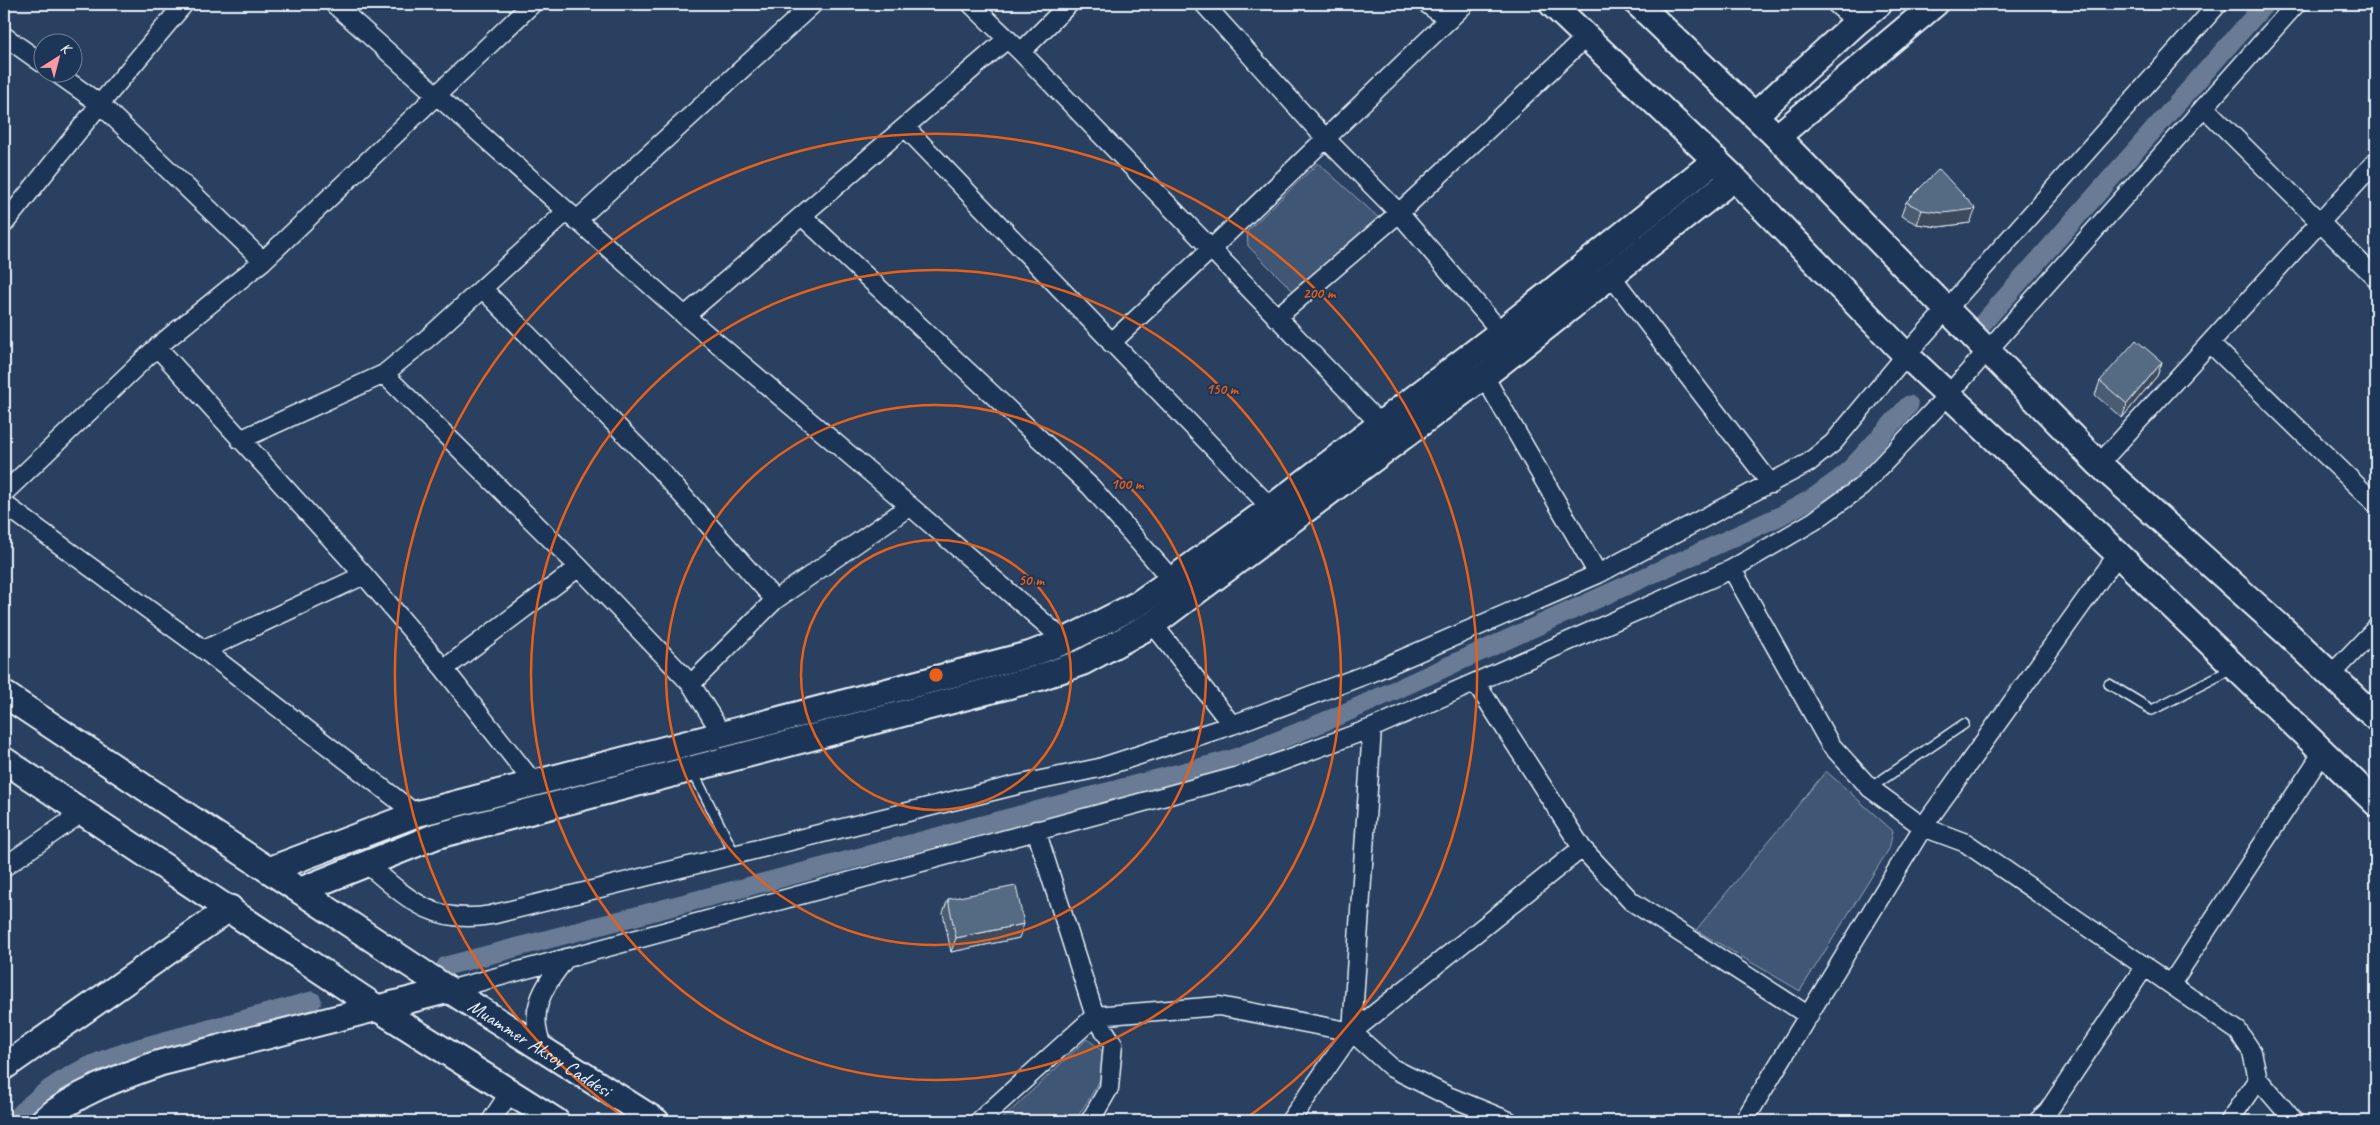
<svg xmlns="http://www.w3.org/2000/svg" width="2380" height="1125" font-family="Caveat,sans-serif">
<rect width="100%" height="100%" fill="#294061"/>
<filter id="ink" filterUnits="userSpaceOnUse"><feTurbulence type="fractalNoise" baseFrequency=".02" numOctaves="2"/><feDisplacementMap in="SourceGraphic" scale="10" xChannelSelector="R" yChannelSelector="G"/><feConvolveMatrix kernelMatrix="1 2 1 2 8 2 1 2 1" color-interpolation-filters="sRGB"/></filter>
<g filter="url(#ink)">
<path fill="#415774" stroke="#94a4b6" d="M 1318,163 L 1379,218 L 1293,291 L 1248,246 L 1247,231 Z
M 1826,771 L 1893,831 L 1889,849 L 1800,991 L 1696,930 Z
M 1087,1039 C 1093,1044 1101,1047 1104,1055 C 1110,1073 1084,1105 1075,1121 L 1000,1121 Z"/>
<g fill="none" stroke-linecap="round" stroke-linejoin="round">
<path stroke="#6b7c95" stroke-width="19" d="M 1981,325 L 2265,4
M 446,966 L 1233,759 L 1338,716 L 1780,516 L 1813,498 L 1846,474 L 1909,405
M 14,1121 C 63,1065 126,1051 195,1033 C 234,1022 273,1012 312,1001"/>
<g stroke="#e8f1f8" stroke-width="12">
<path id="lane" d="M 2109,684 L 2152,710 L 2234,668
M 693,772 L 735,855
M 1870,788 L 1964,724"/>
</g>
<g stroke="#e8f1f8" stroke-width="21">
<path id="street" d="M 334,4 L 685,316 L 910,506 L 1065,641
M 971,4 L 1021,52 L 1381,425
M 1204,4 L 1325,138 L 1399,213 L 1501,332
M 1427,4 L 1449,20
M 1836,4 L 1857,22
M 4,36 L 42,63
M 1021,52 L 1069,4
M 55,72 L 100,104 L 263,261
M 2205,108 L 2376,278
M 905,127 L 1271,508
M 802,216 L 1091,487 L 1172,580
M 576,221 L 813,4
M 4,224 L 100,104 L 184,4
M 1612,277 L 1771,484
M 483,289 L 659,469 L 775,600
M 685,316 L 1007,39
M 1276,318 L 1399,213 L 1586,37
M 1111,343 L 1210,250 L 1465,4
M 2210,343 L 2376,504
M 157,347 L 364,575 L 444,669 L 533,782
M 384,374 L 579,567 L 691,684 L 722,734
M 1484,376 L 1598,574
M 240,440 L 384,374 L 429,337 L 567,211
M 2099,464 L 2376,161
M 4,493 L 157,347 L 263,261 L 532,4
M 4,504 L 204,650 L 416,814
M 1732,569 L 1830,744 L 1870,788 L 1923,827 L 1966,843 L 2238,1031 L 2252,1052 L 2258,1079 L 2294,1121
M 1153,624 L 1232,725
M 204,650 L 364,575
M 444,669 L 579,567
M 2331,675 L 2376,628
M 1476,683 L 1582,848 L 1631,901 L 1809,1016
M 691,684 L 775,600 L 910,506
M 367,864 C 408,899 433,925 491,915 L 1017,785 L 1099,768 L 1232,725 L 1370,673 L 1598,574 L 1808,463 L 1833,443 L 1906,355 L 2218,4
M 4,867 L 83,812
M 2171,984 L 2323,752
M 449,990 L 1247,774 L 1372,728 L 1732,569 L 1814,521 L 1861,487 L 1949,394 L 2296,4
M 1352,1032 L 1582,848
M 544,1051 C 526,1012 542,989 566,958
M 491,1121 L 510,1092
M 979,1121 L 1095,1016 L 1036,830
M 1090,1121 L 1109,1088 L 1113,1044 L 1095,1016 L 1219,1006 L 1352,1032 L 1392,1068 L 1448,1096 L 1509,1121
M 1290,1121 L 1352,1032 L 1372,728
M 1744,1121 L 1923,827 L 2118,554
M 2038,1121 L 2048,1111 L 2145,966
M 2229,1121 L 2258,1079"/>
</g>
<g stroke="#e8f1f8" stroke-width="29">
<g id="secondary">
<path d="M 1552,4 L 1734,178 L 1906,355 L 2118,554 L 2376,803"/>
<path d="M 1638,4 L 1777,137 L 2099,464 L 2288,634 L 2376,718"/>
<path d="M 1755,115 L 1857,22 L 1879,4"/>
<path d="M 1777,137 L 1935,4"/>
<path id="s1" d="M 4,694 L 449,990 L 656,1121"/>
<path d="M 4,760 L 377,1008 L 556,1121"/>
<path d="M 269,870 L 416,814 L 1031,654 L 1065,641 L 1138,604 L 1172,580 L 1271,508 L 1501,332 L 1716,160"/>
<path d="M 301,890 L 436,836 L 1038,678 L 1083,662 L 1153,624 L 1484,376 L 1734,178"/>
<path d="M 4,1067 L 230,908"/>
<path d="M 43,1121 C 78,1092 118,1078 160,1063 L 449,990"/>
</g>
</g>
<use href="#lane" stroke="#1d3557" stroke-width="9"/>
<use href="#street" stroke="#1d3557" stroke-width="18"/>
<use href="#secondary" stroke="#1d3557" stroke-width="25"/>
</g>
<path fill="#495b71" stroke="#e8f1f8" d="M 1906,202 L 1970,223 L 1938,227 L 1917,224 L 1901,216 Z
M 2162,362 L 2157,376 L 2122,418 L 2095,395 L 2100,381 Z
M 948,899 L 1019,938 L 951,952 L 943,913 Z"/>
<path fill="#3c4a5c" stroke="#e8f1f8" d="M 1976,209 L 1970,223 L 1938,227 L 1917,224 L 1922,210 Z
M 2162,362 L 2157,376 L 2122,418 L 2127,404 Z
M 1024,924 L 1019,938 L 951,952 L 956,938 Z"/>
<path fill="#556a83" stroke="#e8f1f8" d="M 1939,169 L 1976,209 L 1943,213 L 1922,210 L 1906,202 Z
M 2136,340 L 2162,362 L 2127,404 L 2100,381 Z
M 1016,886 L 1024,924 L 956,938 L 948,899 Z"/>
</g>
<g fill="none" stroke="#e86118" stroke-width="2.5">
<circle cx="936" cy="675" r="135"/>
<circle cx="936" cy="675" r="270"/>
<circle cx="936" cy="675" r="405"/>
<path d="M630 1121A541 541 0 1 1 1242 1121"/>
</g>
<g text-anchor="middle" stroke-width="4" stroke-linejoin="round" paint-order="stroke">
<g font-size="20" fill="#e8f1f8" stroke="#1d3557">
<text dy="7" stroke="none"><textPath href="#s1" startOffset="642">Muammer Aksoy Caddesi</textPath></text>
</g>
</g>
<circle cx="936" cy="675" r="8" fill="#e86118" stroke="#1d3557" stroke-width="2.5"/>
<g font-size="15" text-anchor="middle" font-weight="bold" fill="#e86118" stroke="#1d3557" stroke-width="4" stroke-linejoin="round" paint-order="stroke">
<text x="1319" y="298">200 m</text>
<text x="1222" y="394">150 m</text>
<text x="1127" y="489">100 m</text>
<text x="1031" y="585">50 m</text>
</g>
<rect width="2380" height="1125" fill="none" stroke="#1d3557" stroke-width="20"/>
<rect x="10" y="10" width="2360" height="1105" fill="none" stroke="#e8f1f8" stroke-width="2" filter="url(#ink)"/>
<g transform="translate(58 58) rotate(36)"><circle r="24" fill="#1d3557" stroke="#6e8097"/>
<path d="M0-4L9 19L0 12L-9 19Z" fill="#ff9aa2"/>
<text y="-8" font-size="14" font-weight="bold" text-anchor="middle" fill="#e8f1f8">K</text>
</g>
</svg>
